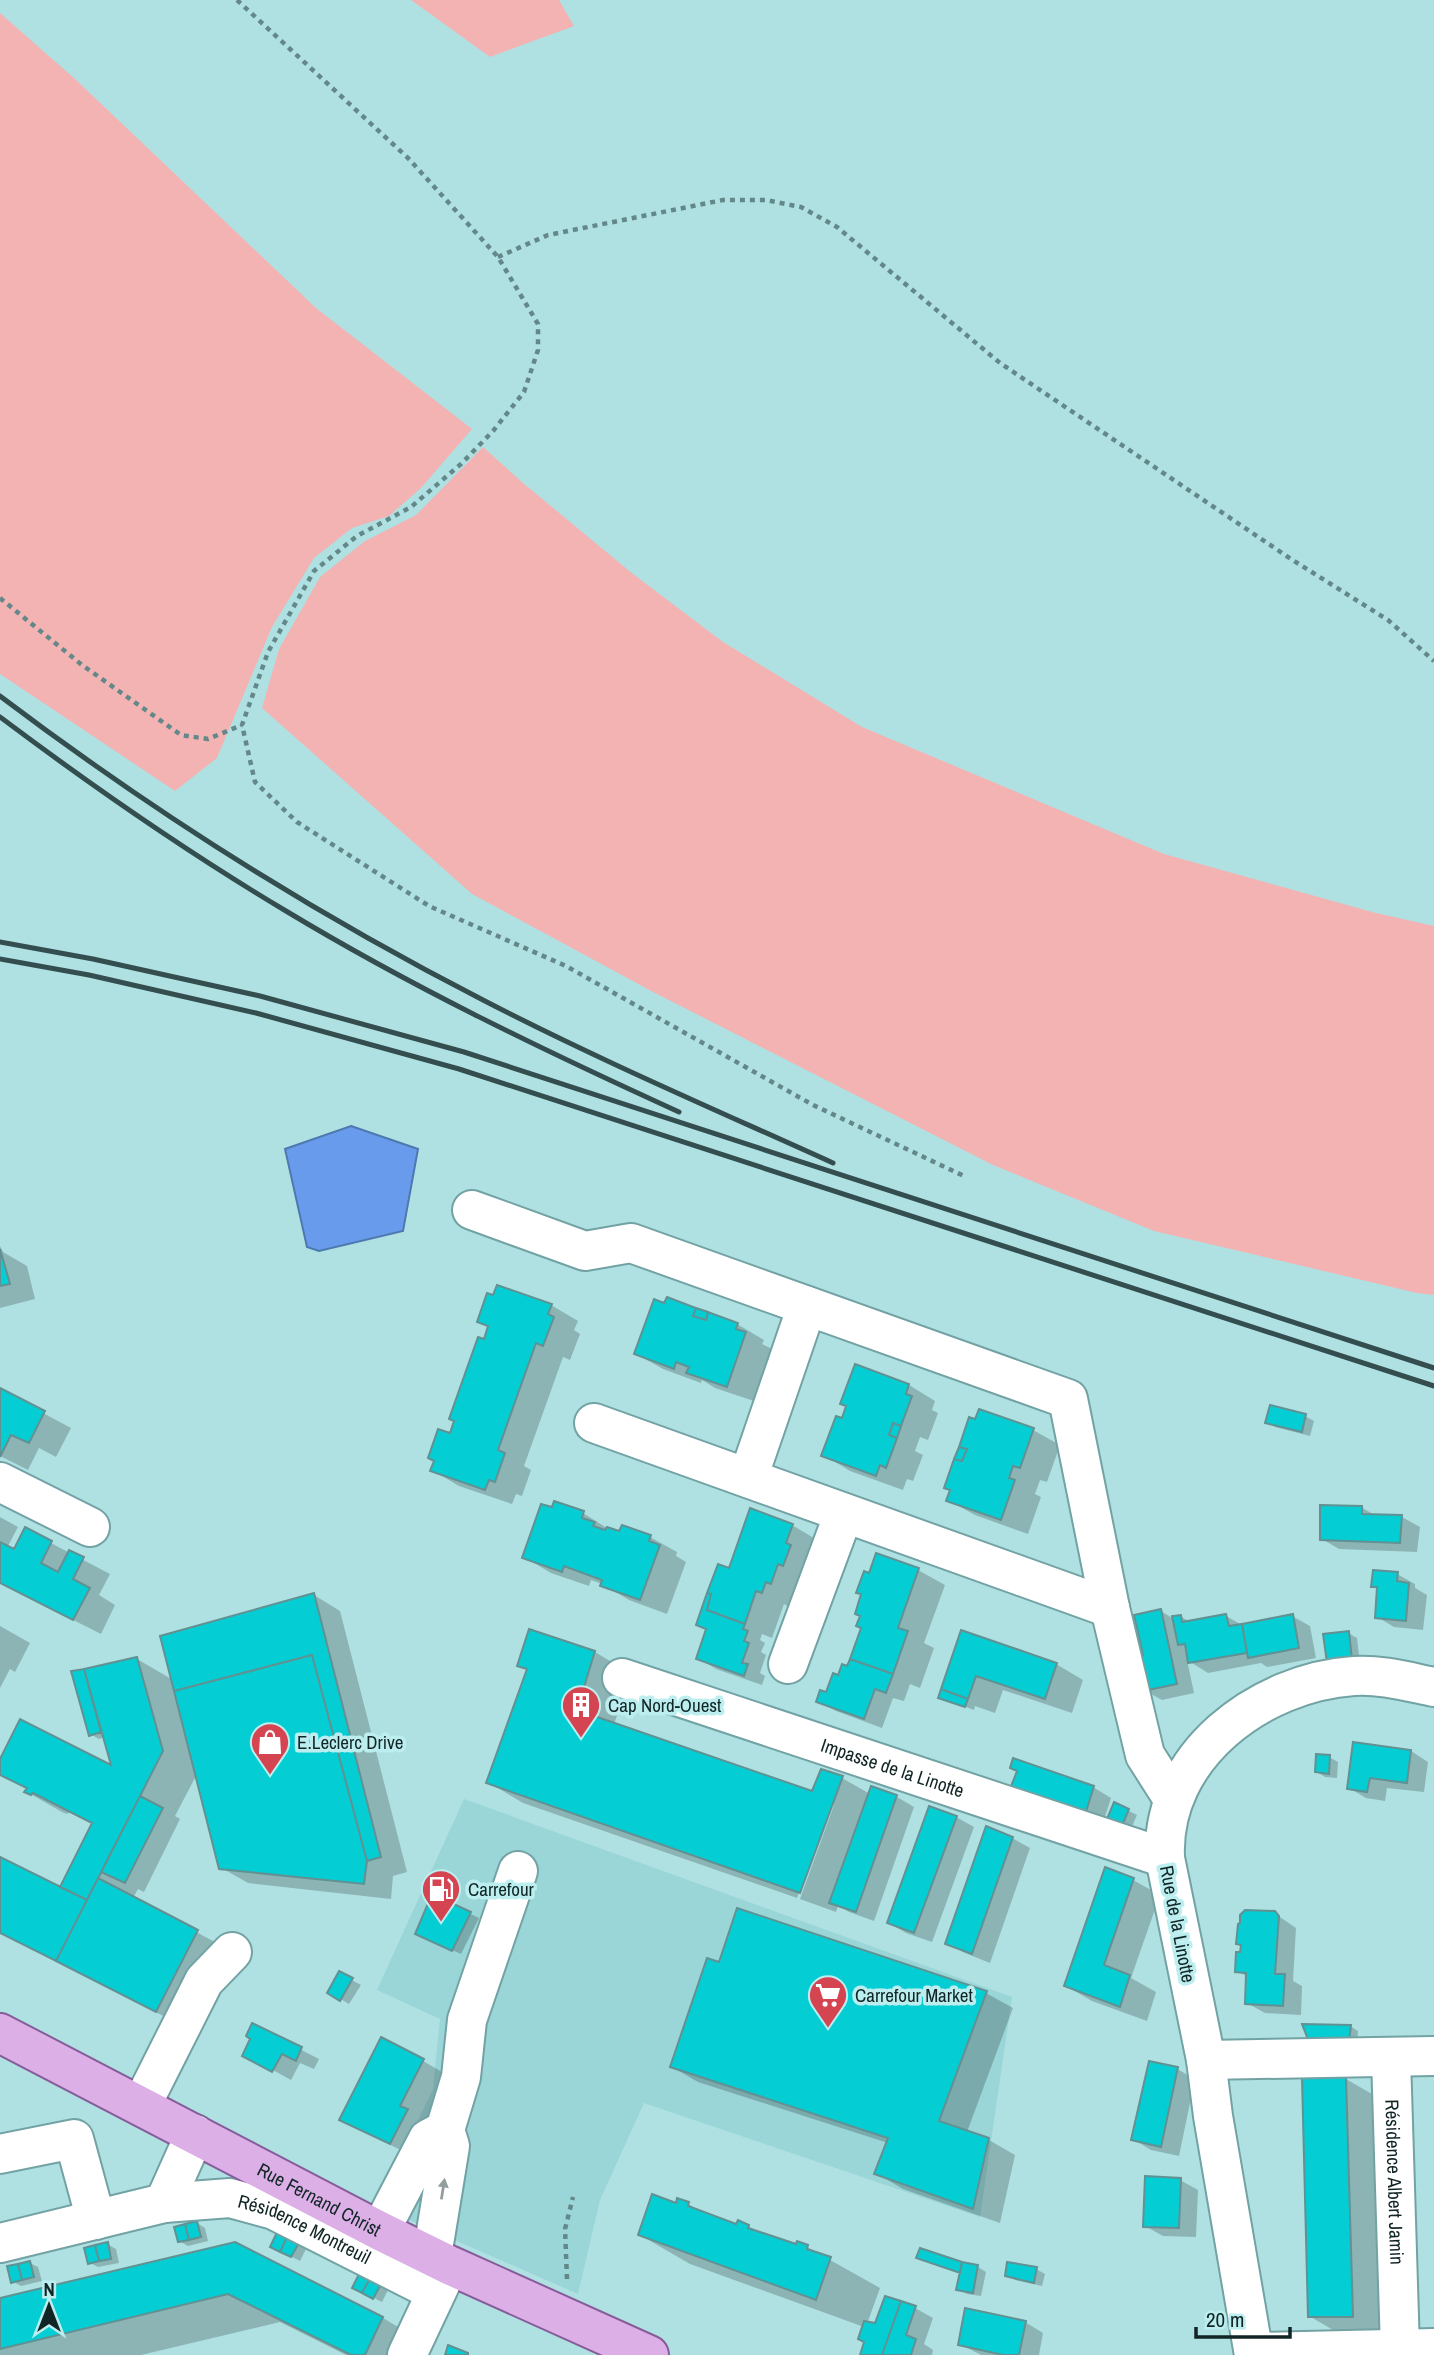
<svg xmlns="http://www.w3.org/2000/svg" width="1434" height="2355" font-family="'Archivo Narrow',sans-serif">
<rect width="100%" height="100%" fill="#afe1e3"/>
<path fill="#9ad5d7" d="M 464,1799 L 1012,1997 L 980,2217 L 644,2103 L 600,2200 L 578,2294 L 377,2206 L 433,2089 L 440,2019 L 377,1990 Z"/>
<path fill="#f3b3b3" d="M 411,0 L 559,0 L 574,26 L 490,57 Z
M 0,13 L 75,79 L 316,308 L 472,429 L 421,488 L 389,516 L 352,528 L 314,558 L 272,627 L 217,758 L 175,791 L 0,674 Z
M 483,447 L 523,483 L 633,574 L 723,642 L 862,727 L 1164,854 L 1376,913 L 1434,926 L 1434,1295 L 1417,1293 L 1154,1231 L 993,1165 L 655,993 L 472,894 L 262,708 L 279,649 L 320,577 L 365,541 L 416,515 Z"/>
<path fill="#689beb" stroke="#4e78b0" stroke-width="2" d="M 351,1126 L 418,1149 L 403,1231 L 319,1251 L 307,1247 L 285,1149 Z"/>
<path fill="#0003" d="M 0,1246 L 3,1252 L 27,1266 L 35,1299 L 0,1308 Z
M 551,1305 L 578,1321 L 574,1330 L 580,1334 L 570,1360 L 563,1357 L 524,1466 L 531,1470 L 522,1496 L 516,1494 L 512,1504 L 459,1486 L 432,1470 L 451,1436 L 490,1327 L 479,1321 Z
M 665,1305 L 737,1324 L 764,1340 L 762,1344 L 772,1349 L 754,1401 L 715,1388 L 702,1380 L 701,1383 L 663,1369 L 636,1354 Z
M 909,1385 L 935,1401 L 932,1410 L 938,1413 L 928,1440 L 920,1437 L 915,1451 L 923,1455 L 913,1481 L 907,1479 L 903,1490 L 850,1471 L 824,1455 L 843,1421 Z
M 0,1390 L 71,1428 L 56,1457 L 39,1448 L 28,1470 L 0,1456 Z
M 1305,1416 L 1314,1421 L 1310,1436 L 1275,1427 L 1267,1422 Z
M 1033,1430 L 1060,1445 L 1047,1482 L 1040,1480 L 1035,1494 L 1041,1497 L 1028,1534 L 975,1515 L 948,1500 Z
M 1361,1507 L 1376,1516 L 1402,1517 L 1420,1527 L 1417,1552 L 1339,1549 L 1322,1539 Z
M 583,1513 L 610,1530 L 650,1537 L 677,1552 L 676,1556 L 686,1562 L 667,1614 L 629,1600 L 602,1584 L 591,1580 L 589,1586 L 551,1573 L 524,1557 Z
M 0,1517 L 18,1527 L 7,1548 L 14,1552 L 26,1530 L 110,1574 L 99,1595 L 115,1605 L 101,1634 L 0,1583 Z
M 792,1525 L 819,1541 L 789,1607 L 784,1604 L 772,1638 L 762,1634 L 760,1640 L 765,1643 L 761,1652 L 766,1655 L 760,1673 L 765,1676 L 762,1685 L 716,1669 L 698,1658 L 730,1570 Z
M 877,1556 L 918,1570 L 945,1585 L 924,1643 L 934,1648 L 920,1688 L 910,1684 L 904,1701 L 893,1698 L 882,1728 L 836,1711 L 818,1701 L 848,1668 L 863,1628 Z
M 1397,1574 L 1415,1584 L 1415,1588 L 1427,1595 L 1423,1630 L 1394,1627 L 1377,1617 L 1378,1589 L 1373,1586 Z
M 314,1595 L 340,1611 L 407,1872 L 393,1876 L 391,1899 L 248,1883 L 220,1867 L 197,1774 L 175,1816 L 180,1819 L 144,1892 L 138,1889 L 133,1898 L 224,1947 L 183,2026 L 0,1933 L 0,1859 L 68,1893 L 94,1824 L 70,1812 L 67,1814 L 62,1812 L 27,1792 L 28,1790 L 0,1774 L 0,1763 L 113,1768 L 105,1737 L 99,1739 L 90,1734 L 84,1670 L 137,1659 L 173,1680 Z
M 1161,1611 L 1172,1618 L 1180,1616 L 1190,1622 L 1226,1616 L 1242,1625 L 1292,1616 L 1310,1626 L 1316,1658 L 1267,1667 L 1261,1663 L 1208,1673 L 1187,1660 L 1194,1693 L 1162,1700 L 1144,1690 L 1145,1657 Z
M 0,1626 L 30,1643 L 15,1672 L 10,1669 L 0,1688 Z
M 530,1631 L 595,1652 L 630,1673 L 614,1725 L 813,1793 L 842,1778 L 870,1794 L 872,1788 L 897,1797 L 914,1807 L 874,1921 L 849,1912 L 838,1906 L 836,1912 L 800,1899 L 834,1805 L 831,1805 L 797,1898 L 523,1803 L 488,1782 L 528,1670 L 519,1665 Z
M 962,1633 L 1056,1664 L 1083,1680 L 1072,1713 L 1003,1690 L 995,1713 L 975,1706 L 974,1710 L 940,1697 Z
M 1348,1633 L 1357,1638 L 1360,1664 L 1325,1636 Z
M 1411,1751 L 1428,1762 L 1424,1792 L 1387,1788 L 1385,1801 L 1366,1798 L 1349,1788 Z
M 1329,1757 L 1338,1762 L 1337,1778 L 1325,1777 L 1317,1772 Z
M 1093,1787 L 1111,1798 L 1103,1823 L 1012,1789 Z
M 1115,1804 L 1137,1815 L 1131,1829 L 1118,1823 Z
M 956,1817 L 974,1827 L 932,1942 L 906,1933 L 889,1923 Z
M 1012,1838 L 1030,1848 L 990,1963 L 965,1953 L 947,1943 Z
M 1133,1880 L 1160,1895 L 1131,1978 L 1156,1992 L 1147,2021 L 1092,2001 L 1066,1986 Z
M 433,1896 L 479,1918 L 461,1954 L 425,1938 Z
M 1274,1913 L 1296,1928 L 1293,1981 L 1302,1986 L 1301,2015 L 1265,2013 L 1247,2003 L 1248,1977 L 1237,1971 L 1242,1954 L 1242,1946 L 1238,1943 Z
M 720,1964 L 986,1993 L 1013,2008 L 967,2132 L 989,2140 L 1015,2155 L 1000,2223 L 903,2189 L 876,2173 L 888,2143 L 698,2082 L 672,2067 Z
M 339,1973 L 361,1985 L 349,2004 L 329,1992 Z
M 253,2025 L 319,2059 L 314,2069 L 300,2063 L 291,2080 L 260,2063 L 252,2038 Z
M 1350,2026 L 1358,2031 L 1357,2046 L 1319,2046 Z
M 423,2061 L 449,2076 L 426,2122 L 417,2158 L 368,2134 L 341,2119 Z
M 1177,2069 L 1195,2079 L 1179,2156 L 1151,2150 L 1133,2139 Z
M 1346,2079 L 1396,2108 L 1403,2345 L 1359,2345 L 1309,2316 Z
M 1180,2180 L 1198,2190 L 1196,2237 L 1163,2236 L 1145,2226 Z
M 688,2204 L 708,2215 L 737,2226 L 748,2226 L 764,2235 L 797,2247 L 807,2247 L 880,2288 L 867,2324 L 876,2325 L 915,2308 L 933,2318 L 924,2344 L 933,2350 L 932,2355 L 862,2355 L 866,2341 L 864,2327 L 690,2264 L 640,2235 L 677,2205 Z
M 197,2223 L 205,2228 L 208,2241 L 188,2246 L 179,2241 Z
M 278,2234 L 306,2249 L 300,2261 L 280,2251 Z
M 107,2244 L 116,2249 L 119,2263 L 98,2267 L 90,2263 Z
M 235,2244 L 383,2318 L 432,2347 L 429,2355 L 346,2355 L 280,2322 L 141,2355 L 0,2355 L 0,2300 Z
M 919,2257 L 978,2267 L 986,2272 L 981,2296 L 967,2294 L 958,2289 L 961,2274 Z
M 30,2263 L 38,2267 L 42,2281 L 21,2286 L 12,2281 Z
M 1036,2269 L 1045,2274 L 1042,2286 L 1015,2280 L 1007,2275 Z
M 360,2276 L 388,2290 L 382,2302 L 362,2292 Z
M 1025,2322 L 1043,2333 L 1039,2355 L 981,2355 L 960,2344 Z"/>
<path fill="#05cdd4" stroke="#619192" stroke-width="2" d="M 0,1249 L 10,1284 L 0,1286 Z
M 497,1285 L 552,1304 L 548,1314 L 554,1317 L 543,1346 L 536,1343 L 498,1450 L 505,1453 L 495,1482 L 489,1480 L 485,1490 L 430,1471 L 434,1461 L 428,1458 L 438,1429 L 450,1433 L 454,1421 L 449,1419 L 478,1337 L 484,1339 L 488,1326 L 477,1322 L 487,1293 L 493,1295 Z
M 667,1297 L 696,1308 L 693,1316 L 706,1320 L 708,1312 L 738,1323 L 736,1329 L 746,1332 L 727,1387 L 686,1373 L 689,1367 L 676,1362 L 674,1369 L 634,1354 L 654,1299 L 664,1303 Z
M 696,1308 L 708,1312 L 706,1320 L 693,1316 Z
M 855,1364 L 909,1384 L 906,1394 L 912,1396 L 901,1426 L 893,1423 L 889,1435 L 897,1438 L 886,1468 L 880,1465 L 876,1476 L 821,1456 L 836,1416 L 842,1418 L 846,1406 L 840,1404 Z
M 0,1388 L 45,1411 L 29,1443 L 11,1435 L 0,1457 Z
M 1270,1405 L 1306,1414 L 1302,1432 L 1265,1423 Z
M 979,1409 L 1034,1428 L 1020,1468 L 1013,1466 L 1009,1478 L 1015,1480 L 1001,1520 L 946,1501 L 950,1490 L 944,1488 L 954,1459 L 962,1461 L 967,1449 L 959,1447 L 969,1417 L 975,1419 Z
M 893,1423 L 901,1426 L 897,1438 L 889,1435 Z
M 959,1447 L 967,1449 L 962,1461 L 954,1459 Z
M 554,1501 L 584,1511 L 582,1518 L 595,1522 L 593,1526 L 605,1530 L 607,1527 L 619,1531 L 622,1525 L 651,1535 L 649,1541 L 660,1545 L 640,1600 L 600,1586 L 602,1580 L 564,1566 L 562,1572 L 522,1558 L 541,1504 L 552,1507 Z
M 1320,1505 L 1362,1506 L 1362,1514 L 1402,1515 L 1400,1543 L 1320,1540 Z
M 750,1508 L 793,1524 L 786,1543 L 791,1545 L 783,1566 L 778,1564 L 771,1584 L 766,1582 L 762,1593 L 756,1591 L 745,1624 L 707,1610 L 711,1594 L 707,1593 L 718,1564 L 729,1568 Z
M 25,1527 L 52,1541 L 41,1563 L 58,1572 L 69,1550 L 84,1557 L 73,1579 L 90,1588 L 73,1620 L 0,1583 L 0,1542 L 14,1549 Z
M 876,1553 L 919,1568 L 898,1628 L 908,1631 L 893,1674 L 850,1659 L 861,1628 L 856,1626 L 860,1616 L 855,1614 L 861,1594 L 856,1593 L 864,1571 L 869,1573 Z
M 1373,1570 L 1398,1572 L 1397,1581 L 1409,1583 L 1406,1621 L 1375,1618 L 1377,1587 L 1371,1587 Z
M 314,1593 L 381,1857 L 367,1861 L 312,1655 L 174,1691 L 160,1636 Z
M 707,1593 L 711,1594 L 707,1610 L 745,1624 L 743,1629 L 748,1631 L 744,1641 L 749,1643 L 742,1663 L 748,1664 L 744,1676 L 696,1659 L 706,1629 L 696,1625 Z
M 1161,1609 L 1177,1684 L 1143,1691 L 1136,1657 L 1143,1655 L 1134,1615 Z
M 1226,1614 L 1229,1626 L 1242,1624 L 1247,1653 L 1188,1663 L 1185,1644 L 1178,1645 L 1172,1616 L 1181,1615 L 1182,1622 Z
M 1293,1614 L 1299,1648 L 1248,1658 L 1242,1624 Z
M 529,1629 L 595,1651 L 577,1710 L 812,1791 L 821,1769 L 843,1776 L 800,1893 L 486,1783 L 527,1669 L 517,1666 Z
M 961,1630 L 1057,1663 L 1045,1699 L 976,1676 L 968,1699 L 941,1689 Z
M 1349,1631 L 1352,1660 L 1327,1663 L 1323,1634 Z
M 312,1655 L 367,1861 L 364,1884 L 219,1869 L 174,1691 Z
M 137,1657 L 163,1751 L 87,1900 L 60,1887 L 92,1823 L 33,1793 L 31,1795 L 24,1792 L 27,1788 L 0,1775 L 0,1759 L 20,1719 L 111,1765 L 84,1669 Z
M 850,1659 L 893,1674 L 886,1693 L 875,1689 L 864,1719 L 816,1702 L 820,1690 L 826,1692 L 833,1673 L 838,1675 L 842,1664 L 847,1666 Z
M 84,1669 L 101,1732 L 89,1736 L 71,1671 Z
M 941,1689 L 968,1699 L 965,1707 L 938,1698 Z
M 1353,1742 L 1411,1750 L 1407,1783 L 1370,1778 L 1367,1792 L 1347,1789 Z
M 1316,1754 L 1330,1755 L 1329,1774 L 1315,1772 Z
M 1013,1758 L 1094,1786 L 1085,1815 L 1010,1789 L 1017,1771 L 1010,1768 Z
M 871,1786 L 897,1795 L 856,1912 L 829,1903 Z
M 140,1796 L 163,1808 L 125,1883 L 101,1872 Z
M 1114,1802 L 1129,1809 L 1122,1826 L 1107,1819 Z
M 929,1806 L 957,1816 L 914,1933 L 887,1923 Z
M 986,1826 L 1013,1837 L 972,1954 L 945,1944 Z
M 0,1857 L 87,1900 L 56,1961 L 0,1933 Z
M 1105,1867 L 1134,1878 L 1104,1965 L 1130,1975 L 1120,2007 L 1064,1986 Z
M 98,1878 L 198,1930 L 156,2012 L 56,1961 Z
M 432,1894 L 471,1912 L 452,1951 L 415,1934 Z
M 737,1908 L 987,1991 L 939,2121 L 989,2138 L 973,2209 L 874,2174 L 888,2138 L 670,2067 L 707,1958 L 719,1962 Z
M 1245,1910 L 1275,1911 L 1279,1916 L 1275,1974 L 1285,1974 L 1283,2006 L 1245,2004 L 1246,1973 L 1235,1972 L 1236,1952 L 1240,1952 L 1241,1945 L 1236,1944 L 1238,1924 L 1240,1923 L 1240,1915 Z
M 339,1971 L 353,1978 L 340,2001 L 327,1993 Z
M 252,2023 L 302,2047 L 296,2061 L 282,2054 L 272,2072 L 242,2056 L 250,2039 L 246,2036 Z
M 1302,2024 L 1351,2025 L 1349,2042 L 1309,2042 Z
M 381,2037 L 424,2059 L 400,2106 L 408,2109 L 390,2144 L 339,2120 Z
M 1149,2061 L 1178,2067 L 1161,2147 L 1131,2140 Z
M 1346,2077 L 1353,2317 L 1308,2317 L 1302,2078 Z
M 1145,2176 L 1181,2178 L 1179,2228 L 1143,2227 Z
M 652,2194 L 676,2203 L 677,2198 L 689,2202 L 688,2206 L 736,2224 L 738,2220 L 749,2225 L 748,2228 L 796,2244 L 797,2241 L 808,2245 L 807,2249 L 831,2257 L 816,2300 L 638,2235 Z
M 197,2221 L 201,2237 L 189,2240 L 185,2224 Z
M 185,2224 L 189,2240 L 178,2242 L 174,2227 Z
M 277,2232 L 287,2237 L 280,2252 L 270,2247 Z
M 287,2237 L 299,2243 L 291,2257 L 280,2252 Z
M 108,2242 L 111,2259 L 99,2261 L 95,2245 Z
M 235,2242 L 383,2317 L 365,2355 L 351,2355 L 228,2294 L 0,2349 L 0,2298 Z
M 95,2245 L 99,2261 L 88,2264 L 84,2248 Z
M 920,2248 L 962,2262 L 960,2273 L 916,2258 Z
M 30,2261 L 34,2277 L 22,2280 L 18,2264 Z
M 962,2262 L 978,2265 L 973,2293 L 956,2290 Z
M 1007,2262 L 1037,2267 L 1034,2283 L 1005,2276 Z
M 18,2264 L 22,2280 L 11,2283 L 7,2266 Z
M 359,2274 L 370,2278 L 362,2293 L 352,2288 Z
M 370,2278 L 381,2284 L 373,2299 L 362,2293 Z
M 885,2296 L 901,2301 L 882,2355 L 860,2355 L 864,2342 L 858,2339 L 864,2321 L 875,2323 Z
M 901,2301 L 916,2306 L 906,2335 L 916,2339 L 911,2355 L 882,2355 Z
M 965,2308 L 1026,2321 L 1019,2355 L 1003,2355 L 958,2345 Z
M 448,2345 L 468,2353 L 468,2355 L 445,2355 Z"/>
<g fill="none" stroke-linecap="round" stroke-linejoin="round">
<g stroke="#72a2a4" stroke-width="42">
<g id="minor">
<path d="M 472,1210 L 585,1251 L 631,1243 L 1068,1399 L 1110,1608 L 1145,1755 L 1173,1799"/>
<path d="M 594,1423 L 1110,1608"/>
<path d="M 748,1478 L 807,1306"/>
<path d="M 0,1482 L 90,1527"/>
<path d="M 788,1664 L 844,1513"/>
<path id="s1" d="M 622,1678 L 1165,1858"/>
<path id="s2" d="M 1391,2058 L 1400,2349"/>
<path d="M 1206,2060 L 1434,2056"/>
<path d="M 141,2106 L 204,1981 L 232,1952"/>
<path d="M 445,2130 L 461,2077 L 467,2020 L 518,1871"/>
<path d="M 0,2154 L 74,2139 L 96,2220"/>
<path id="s3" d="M 164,2203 L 230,2198 L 274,2210 L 436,2292"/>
<path d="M 380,2231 L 428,2139 L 445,2130 L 450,2146 L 432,2256"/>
<path d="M 0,2243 L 164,2203 L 195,2134"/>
<path d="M 1254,2352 L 1434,2348"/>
<path d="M 407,2355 L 447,2270"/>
<path d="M 1254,2355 L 1213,2116 L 1206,2060 L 1165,1858 C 1160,1756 1260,1682 1354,1676 C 1380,1674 1409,1682 1434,1687"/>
</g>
</g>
<g stroke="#865c99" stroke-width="42">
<g id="major">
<path id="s4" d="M 0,2033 L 380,2231 L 449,2265 L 649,2355"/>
</g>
</g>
<path stroke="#648889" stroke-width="4.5" stroke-dasharray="5 5" stroke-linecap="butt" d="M 237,0 L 408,158 L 498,257 L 538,324 L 538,350 L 524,392 L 493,431 L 461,464 L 411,507 L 357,536 L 314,571 L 268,652 L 242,725 L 255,782 L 297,822 L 429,906 L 566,966 L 813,1105 L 964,1176
M 498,257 L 548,235 L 723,200 L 766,200 L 801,207 L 837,227 L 1000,363 L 1291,559 L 1388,620 L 1434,661
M 0,598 L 82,665 L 181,735 L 208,739 L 242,725
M 567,2279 L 565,2229 L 573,2197"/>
<use href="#minor" stroke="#fff" stroke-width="38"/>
<use href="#major" stroke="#dcafe7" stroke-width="38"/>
<path stroke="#344e4f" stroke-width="5" d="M 0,696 C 152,811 313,913 483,1000 C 597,1059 716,1110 833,1163
M 0,717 C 92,786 187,852 286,911 C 412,987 545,1051 679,1112
M 0,942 L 93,959 L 260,996 L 464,1052 L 1434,1368
M 0,959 L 89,975 L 256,1013 L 459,1069 L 1434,1386"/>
</g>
<defs><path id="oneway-solid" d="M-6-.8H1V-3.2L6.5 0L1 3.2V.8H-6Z" transform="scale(1.75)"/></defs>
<use fill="#949d9d" href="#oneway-solid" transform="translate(443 2189) rotate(-81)"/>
<defs>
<g id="building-pin" transform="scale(2.0125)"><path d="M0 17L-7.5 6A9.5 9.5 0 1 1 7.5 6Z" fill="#d44451" stroke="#bceef0"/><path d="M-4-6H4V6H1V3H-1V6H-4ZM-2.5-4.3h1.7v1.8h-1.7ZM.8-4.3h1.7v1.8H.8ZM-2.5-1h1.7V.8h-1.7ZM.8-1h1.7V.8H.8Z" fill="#fff"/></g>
<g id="shop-pin" transform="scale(2.0125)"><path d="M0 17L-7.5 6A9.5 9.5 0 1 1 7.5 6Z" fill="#d44451" stroke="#bceef0"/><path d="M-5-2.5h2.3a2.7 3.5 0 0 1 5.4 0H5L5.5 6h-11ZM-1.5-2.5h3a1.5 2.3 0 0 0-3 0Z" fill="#fff"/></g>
<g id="fuel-pin" transform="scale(2.0125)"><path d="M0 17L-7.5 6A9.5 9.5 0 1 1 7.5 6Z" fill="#d44451" stroke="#bceef0"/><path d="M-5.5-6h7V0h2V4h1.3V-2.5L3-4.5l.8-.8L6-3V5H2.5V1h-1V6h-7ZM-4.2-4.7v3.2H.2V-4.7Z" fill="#fff"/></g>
<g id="supermarket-pin" transform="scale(2.0125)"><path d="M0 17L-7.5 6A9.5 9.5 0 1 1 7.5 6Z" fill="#d44451" stroke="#bceef0"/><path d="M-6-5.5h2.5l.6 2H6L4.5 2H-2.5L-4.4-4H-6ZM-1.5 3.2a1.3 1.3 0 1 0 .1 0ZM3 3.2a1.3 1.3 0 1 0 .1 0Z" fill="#fff"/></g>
</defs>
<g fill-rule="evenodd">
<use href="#building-pin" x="581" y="1705"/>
<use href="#shop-pin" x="270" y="1742"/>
<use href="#fuel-pin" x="441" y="1889"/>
<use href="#supermarket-pin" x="828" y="1995"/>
</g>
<g text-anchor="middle" stroke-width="7" stroke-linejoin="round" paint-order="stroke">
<g font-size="19" fill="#122526" stroke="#bceef0" text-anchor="start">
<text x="608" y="1712">Cap Nord-Ouest</text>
<text x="297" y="1749">E.Leclerc Drive</text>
<text x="468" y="1896">Carrefour</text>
<text x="855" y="2002">Carrefour Market</text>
</g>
<g font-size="19" fill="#122526" stroke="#bceef0">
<text dy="7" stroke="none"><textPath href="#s1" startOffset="285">Impasse de la Linotte</textPath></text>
<text transform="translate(1178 1924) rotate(79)" y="7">Rue de la Linotte</text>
<text dy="7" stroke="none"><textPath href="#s2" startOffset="124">Résidence Albert Jamin</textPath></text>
<text dy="7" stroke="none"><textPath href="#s4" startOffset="360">Rue Fernand Christ</textPath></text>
<text dy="7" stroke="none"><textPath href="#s3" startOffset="147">Résidence Montreuil</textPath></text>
</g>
</g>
<g transform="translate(49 2306)" stroke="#bceef0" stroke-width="5" paint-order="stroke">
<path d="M0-5L12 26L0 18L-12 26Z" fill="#122526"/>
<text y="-10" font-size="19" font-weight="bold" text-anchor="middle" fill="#122526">N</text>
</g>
<path d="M1196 2327v10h94v-10" fill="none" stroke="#122526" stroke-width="3.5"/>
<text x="1206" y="2327" font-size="21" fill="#122526" stroke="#bceef0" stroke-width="5" paint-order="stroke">20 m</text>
</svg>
